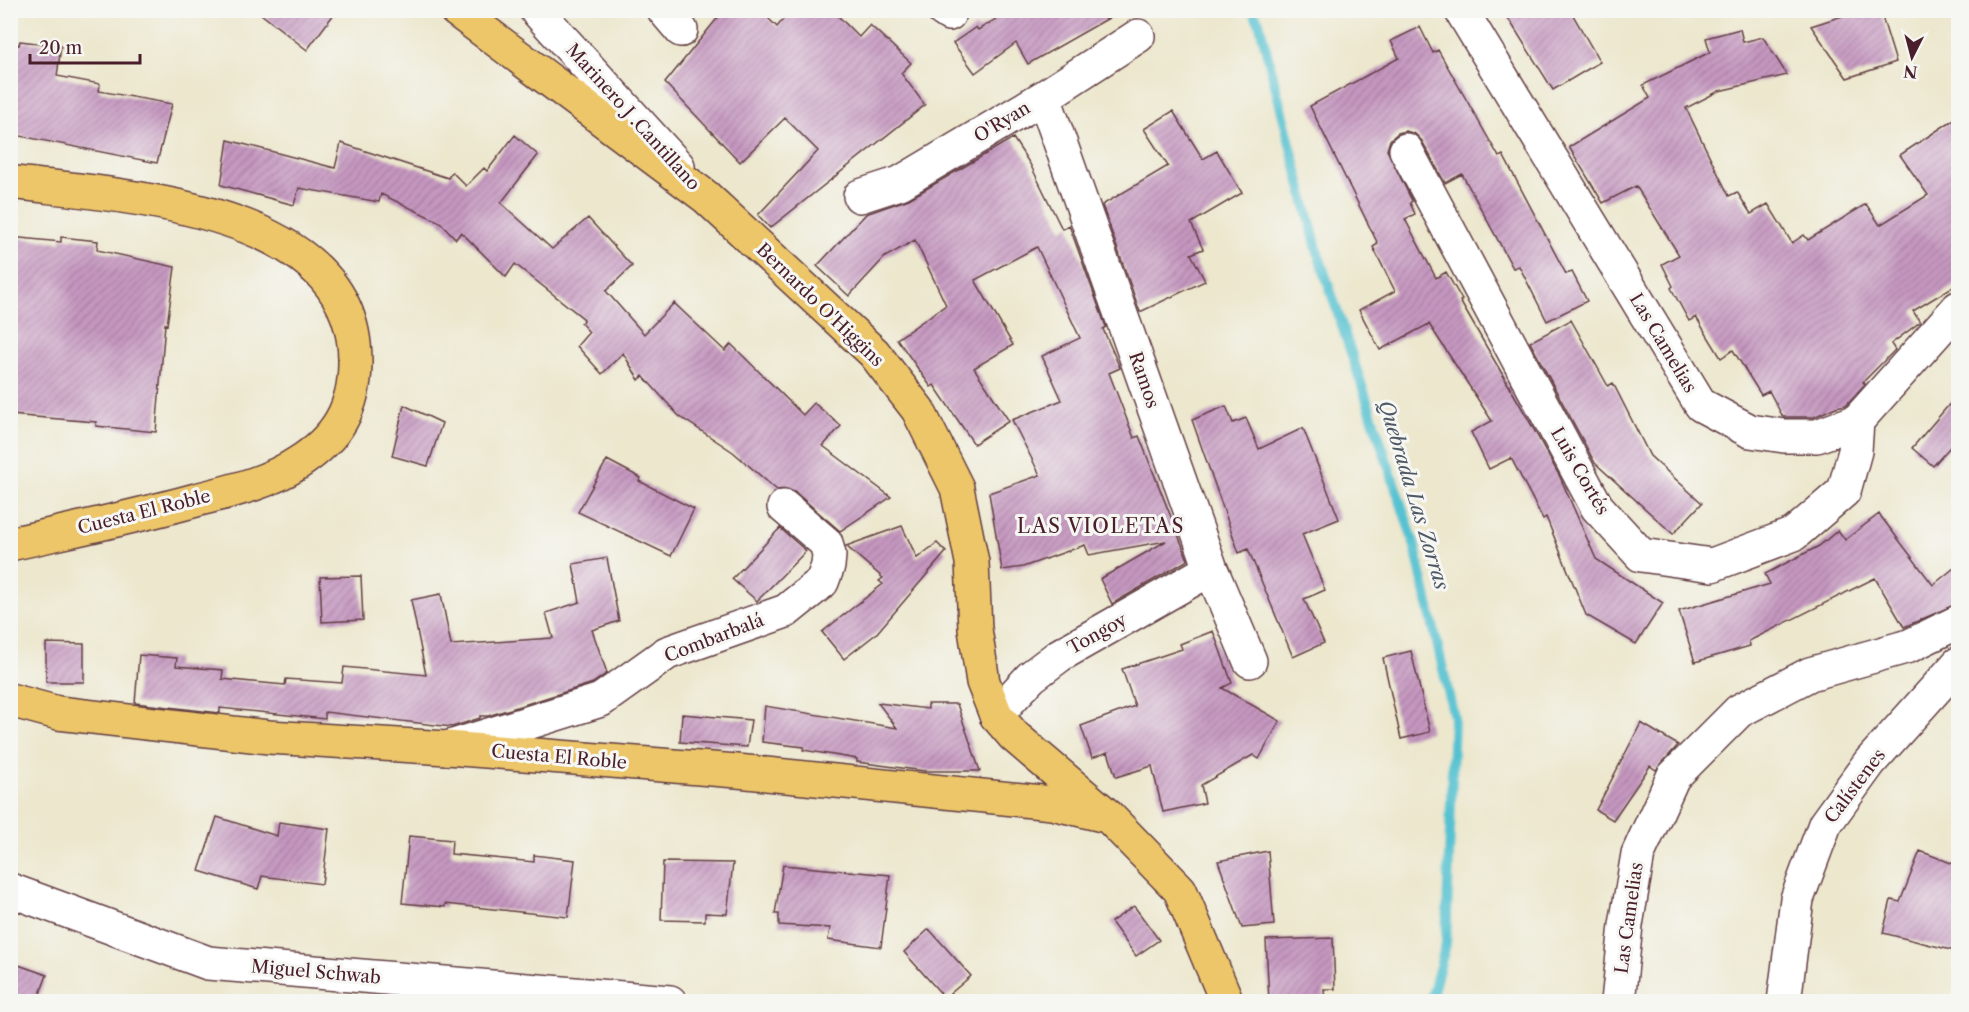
<svg xmlns="http://www.w3.org/2000/svg" width="1969" height="1012" font-family="'Libre Caslon Text',serif">
<defs>
<pattern id="building-hatch" width="6" height="6" patternUnits="userSpaceOnUse" patternTransform="scale(1.5)"><rect width="6" height="6" fill="#c698c1"/><path d="M-1 1l2-2M0 6l6-6M5 7l2-2" fill="none" stroke="#a37b9d"/></pattern>
</defs>
<rect width="100%" height="100%" fill="#f6f6f2"/>
<filter id="ink" filterUnits="userSpaceOnUse"><feTurbulence type="fractalNoise" baseFrequency=".0167" numOctaves="2"/><feDisplacementMap in="SourceGraphic" scale="12" xChannelSelector="R" yChannelSelector="G"/><feConvolveMatrix kernelMatrix="1 2 1 2 8 2 1 2 1" color-interpolation-filters="sRGB"/></filter>
<filter id="wash" filterUnits="userSpaceOnUse"><feTurbulence type="fractalNoise" baseFrequency=".008" numOctaves="4" result="noise"/><feDisplacementMap in="SourceGraphic" scale="24" xChannelSelector="R" yChannelSelector="G"/><feGaussianBlur stdDeviation="1.35" result="paint"/><feColorMatrix in="noise" values="0 0 0 0 0 0 0 0 0 0 0 0 0 0 0 0 0 1.4 0 .05"/><feComposite in="paint" operator="in"/></filter>
<g filter="url(#wash)">
<rect width="100%" height="100%" fill="#ece7cd"/>
<g fill="none" stroke-linecap="round" stroke-linejoin="round">
<path stroke="#57c2d1" stroke-width="10" d="M 1252,10 L 1259,22 L 1318,253 L 1414,543 L 1454,717 L 1446,944 L 1430,1002"/>
</g>
<g id="blocks">
<path fill="url(#building-hatch)" d="M 256,10 L 337,10 L 307,50 Z
M 724,10 L 760,10 L 777,27 L 791,10 L 832,10 L 859,37 L 870,25 L 911,63 L 901,73 L 925,105 L 770,228 L 758,215 L 818,151 L 785,118 L 740,162 L 665,83 Z
M 997,10 L 1123,10 L 1028,64 L 1016,43 L 975,73 L 953,43 L 976,27 L 978,30 L 1001,16 Z
M 1503,10 L 1570,10 L 1600,62 L 1553,90 Z
M 1861,10 L 1880,10 L 1896,62 L 1847,78 L 1811,26 Z
M 1420,27 L 1433,53 L 1438,50 L 1499,157 L 1503,155 L 1566,274 L 1572,272 L 1587,301 L 1547,321 L 1519,266 L 1513,268 L 1462,174 L 1445,183 L 1422,141 L 1415,134 L 1406,131 L 1398,133 L 1390,140 L 1387,150 L 1412,201 L 1410,203 L 1415,214 L 1405,219 L 1436,278 L 1446,272 L 1462,300 L 1460,301 L 1527,417 L 1560,477 L 1596,559 L 1663,603 L 1636,644 L 1586,615 L 1546,517 L 1543,519 L 1511,458 L 1489,469 L 1471,432 L 1492,421 L 1429,324 L 1380,350 L 1359,310 L 1395,291 L 1373,247 L 1378,244 L 1310,106 L 1399,58 L 1391,41 Z
M 1740,29 L 1743,42 L 1763,37 L 1787,75 L 1719,91 L 1686,108 L 1729,196 L 1737,192 L 1751,214 L 1768,204 L 1792,243 L 1804,235 L 1808,240 L 1866,204 L 1880,225 L 1928,195 L 1900,155 L 1959,116 L 1959,283 L 1913,311 L 1920,322 L 1891,344 L 1895,350 L 1863,382 L 1865,384 L 1846,405 L 1836,407 L 1814,417 L 1783,417 L 1769,391 L 1761,395 L 1733,350 L 1721,358 L 1696,317 L 1689,321 L 1671,288 L 1673,286 L 1662,264 L 1679,255 L 1636,186 L 1603,203 L 1569,147 L 1650,98 L 1643,85 L 1710,52 L 1706,38 Z
M 20,41 L 61,46 L 57,76 L 100,84 L 99,91 L 172,104 L 157,163 L 10,134 L 10,43 L 19,45 Z
M 1173,111 L 1203,159 L 1217,151 L 1242,193 L 1191,223 L 1203,249 L 1191,254 L 1205,281 L 1140,312 L 1102,205 L 1168,166 L 1144,129 Z
M 515,135 L 538,155 L 501,203 L 552,249 L 588,218 L 632,266 L 606,291 L 644,334 L 674,303 L 725,351 L 731,344 L 803,415 L 814,403 L 841,426 L 823,446 L 891,497 L 840,531 L 796,493 L 787,489 L 777,490 L 733,452 L 679,416 L 643,376 L 639,380 L 623,353 L 602,374 L 577,346 L 589,332 L 581,323 L 584,319 L 515,264 L 506,277 L 461,232 L 456,239 L 440,222 L 381,194 L 379,202 L 299,188 L 294,205 L 221,185 L 228,140 L 335,168 L 341,143 L 448,178 L 452,172 L 466,186 L 484,168 L 487,171 Z
M 1013,138 L 1030,164 L 1062,229 L 1069,225 L 1106,327 L 1103,329 L 1120,368 L 1109,373 L 1134,438 L 1139,436 L 1188,560 L 1112,604 L 1100,579 L 1166,541 L 1089,555 L 1085,545 L 1023,567 L 1002,570 L 989,493 L 1040,475 L 1012,420 L 1062,400 L 1042,356 L 1080,338 L 1037,247 L 975,280 L 1013,345 L 974,368 L 1009,421 L 974,444 L 934,385 L 931,387 L 897,339 L 946,305 L 915,240 L 885,257 L 849,296 L 817,266 L 866,214 L 909,199 Z
M 10,237 L 61,242 L 61,237 L 98,241 L 97,250 L 175,267 L 167,325 L 165,324 L 156,432 L 96,426 L 96,422 L 10,415 Z
M 1571,320 L 1608,386 L 1613,383 L 1650,456 L 1702,503 L 1673,534 L 1595,463 L 1530,342 Z
M 1959,393 L 1959,437 L 1933,466 L 1912,448 Z
M 404,405 L 442,423 L 428,466 L 392,456 Z
M 1226,406 L 1233,423 L 1246,418 L 1259,449 L 1303,428 L 1339,519 L 1302,534 L 1325,590 L 1304,599 L 1324,643 L 1293,657 L 1248,549 L 1239,553 L 1192,420 Z
M 607,460 L 641,478 L 639,481 L 694,509 L 671,556 L 578,512 Z
M 1879,514 L 1933,585 L 1959,564 L 1959,603 L 1904,627 L 1875,578 L 1749,641 L 1750,646 L 1695,662 L 1679,611 L 1770,584 L 1765,574 L 1819,546 L 1838,530 L 1845,540 Z
M 902,526 L 917,558 L 937,543 L 946,552 L 876,634 L 844,659 L 822,632 L 883,584 L 879,581 L 883,578 L 846,546 Z
M 780,528 L 806,551 L 757,601 L 732,579 Z
M 607,558 L 619,621 L 592,630 L 607,673 L 593,683 L 488,716 L 480,716 L 480,718 L 452,727 L 325,712 L 325,719 L 220,708 L 220,713 L 135,703 L 139,655 L 177,658 L 176,666 L 223,670 L 222,679 L 285,685 L 286,679 L 342,683 L 344,667 L 426,675 L 411,600 L 441,594 L 451,645 L 553,638 L 546,613 L 580,602 L 573,564 Z
M 361,576 L 363,620 L 322,622 L 320,577 Z
M 1213,631 L 1232,683 L 1222,688 L 1280,721 L 1259,759 L 1253,755 L 1201,785 L 1205,803 L 1163,812 L 1152,766 L 1116,777 L 1108,752 L 1092,758 L 1081,726 L 1135,706 L 1122,669 L 1182,649 L 1180,644 Z
M 46,643 L 84,644 L 84,682 L 46,682 Z
M 1411,651 L 1430,732 L 1401,739 L 1383,658 Z
M 878,703 L 928,709 L 928,704 L 957,704 L 980,771 L 925,771 L 857,762 L 857,759 L 803,750 L 804,747 L 762,742 L 765,706 L 897,728 Z
M 682,714 L 751,720 L 747,747 L 680,742 Z
M 1641,723 L 1678,745 L 1656,770 L 1650,766 L 1613,820 L 1596,810 Z
M 217,817 L 277,836 L 279,822 L 329,829 L 322,884 L 262,876 L 258,889 L 199,871 Z
M 409,836 L 452,840 L 451,854 L 534,862 L 534,855 L 575,860 L 568,917 L 445,904 L 445,907 L 402,903 Z
M 1268,851 L 1274,925 L 1242,928 L 1218,861 Z
M 1920,851 L 1959,866 L 1959,952 L 1883,933 L 1891,900 L 1900,902 Z
M 663,862 L 733,863 L 727,914 L 705,913 L 705,921 L 661,920 Z
M 783,865 L 890,875 L 881,947 L 828,940 L 830,928 L 779,925 L 779,914 L 775,914 Z
M 1134,906 L 1159,940 L 1136,956 L 1111,922 Z
M 929,929 L 971,976 L 945,998 L 904,952 Z
M 1333,938 L 1335,989 L 1324,989 L 1325,1002 L 1269,1002 L 1266,940 Z
M 10,962 L 47,975 L 37,1002 L 10,1002 Z"/>
</g>
</g>
<g filter="url(#ink)">
<use href="#blocks" fill-opacity="0" stroke="#623d43" stroke-width="1.5"/>
<g fill="none" stroke-linecap="round" stroke-linejoin="round">
<g stroke="#623d43" stroke-width="36">
<path id="minor" d="M 536,10 L 678,166
M 664,10 L 681,30
M 943,10 L 949,14
M 1461,10 L 1701,405 L 1750,431 L 1784,436 L 1817,436 L 1857,421 L 1958,308
M 1044,97 L 1211,569 L 1250,661
M 1406,150 L 1597,507 L 1641,555 L 1712,565 L 1794,534 L 1844,491 L 1855,451 L 1857,421
M 860,196 L 900,183 L 1044,97 L 1138,36
M 996,715 L 1031,677 L 1060,655 L 1211,569
M 447,748 L 601,700 L 667,653 L 786,611 L 822,582 L 828,566 L 829,555 L 826,543 L 784,507
M 10,890 L 208,963 L 670,1002
M 1618,1002 L 1626,925 L 1638,854 L 1673,777 L 1739,711 L 1810,674 L 1909,646 L 1958,622
M 1784,1002 L 1797,899 L 1825,824 L 1870,762 L 1958,664"/>
</g>
<g stroke="#623d43" stroke-width="36">
<path id="major" d="M 456,10 L 706,197 L 874,353 L 918,410 L 957,488 L 972,562 L 975,629 L 983,682 L 996,715 L 1014,736 L 1108,816 L 1180,890 L 1227,1002
M 10,182 C 122,197 356,205 355,362 C 355,408 337,438 298,463 C 268,483 231,491 196,500 C 135,517 72,530 10,544
M 10,700 L 58,713 L 269,737 L 447,748 L 737,771 L 1052,803 L 1102,815"/>
</g>
<use href="#minor" stroke="#fff" stroke-width="33"/>
<use href="#major" stroke="#ecc669" stroke-width="33"/>
</g>
</g>
<g text-anchor="middle" stroke-width="6" stroke-linejoin="round" paint-order="stroke">
<g font-size="18" fill="#4a1f2b" stroke="#f6f6f2">
<text transform="translate(633 117) rotate(48)" y="6">Marinero J .Cantillano</text>
<text transform="translate(1002 122) rotate(-31)" y="6">O'Ryan</text>
<text transform="translate(820 305) rotate(44)" y="6">Bernardo O'Higgins</text>
<text transform="translate(1663 343) rotate(59)" y="6">Las Camelias</text>
<text transform="translate(1144 380) rotate(71)" y="6">Ramos</text>
<text transform="translate(1580 471) rotate(60)" y="6">Luis Cortés</text>
<text transform="translate(144 512) rotate(-14)" y="6">Cuesta El Roble</text>
<text transform="translate(1097 634) rotate(-29)" y="6">Tongoy</text>
<text transform="translate(714 638) rotate(-21)" y="6">Combarbalá</text>
<text transform="translate(559 757) rotate(5)" y="6">Cuesta El Roble</text>
<text transform="translate(1855 786) rotate(-53)" y="6">Calístenes</text>
<text transform="translate(1629 918) rotate(-82)" y="6">Las Camelias</text>
<text transform="translate(316 972) rotate(5)" y="6">Miguel Schwab</text>
</g>
<g font-size="20" font-style="italic" fill="#4f5865" stroke="#f6f6f2">
<text transform="translate(1414 495) rotate(73)" y="7">Quebrada Las Zorras</text>
</g>
<g font-size="20" letter-spacing="1.5" fill="#4a1f2b" stroke="#f6f6f2">
<text x="1101" y="533">LAS VIOLETAS</text>
</g>
</g>
<rect width="1969" height="1012" fill="none" stroke="#f6f6f2" stroke-width="36"/>
<g transform="translate(1912 57) rotate(186)" stroke="#f6f6f2" stroke-width="4.5" paint-order="stroke">
<path d="M0-4.5L10 22L0 15L-10 22Z" fill="#4a1f2b"/>
<text y="-9" font-size="16" font-weight="bold" text-anchor="middle" fill="#4a1f2b">N</text>
</g>
<path d="M30 54v9h110v-9" fill="none" stroke="#4a1f2b" stroke-width="3"/>
<text x="39" y="54" font-size="18" fill="#4a1f2b" stroke="#f6f6f2" stroke-width="4.5" paint-order="stroke">20 m</text>
</svg>
